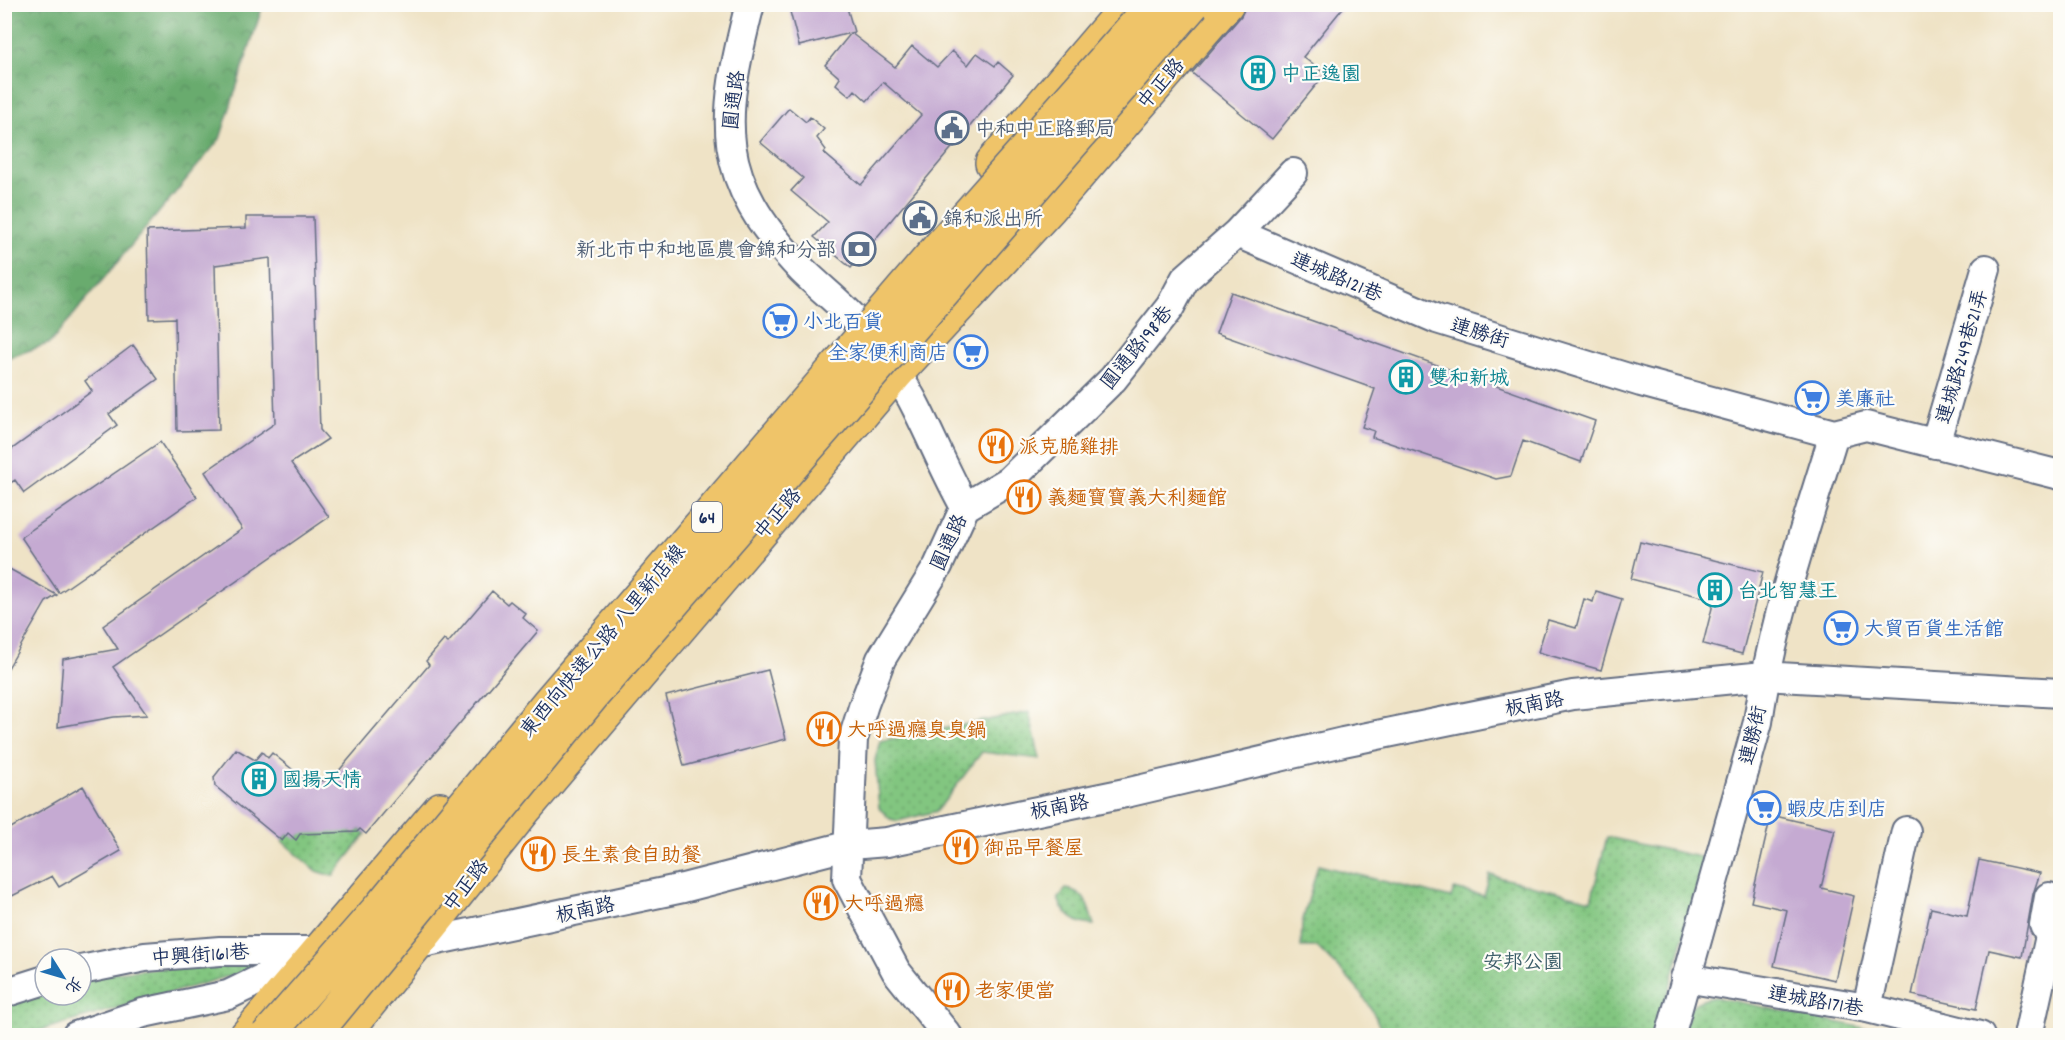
<svg xmlns="http://www.w3.org/2000/svg" width="2065" height="1040" font-family="Dekko,'LXGW WenKai TC',sans-serif">
<defs>
<pattern id="grass-dots" width="8" height="8" patternUnits="userSpaceOnUse" patternTransform="scale(1.5)"><rect width="8" height="8" fill="#82c680"/><path d="M2 2h.1M6 6h.1" fill="none" stroke="#6aa16c" stroke-width="1.8" stroke-linecap="round"/></pattern>
<pattern id="forest-crowns" width="20" height="18" patternUnits="userSpaceOnUse" patternTransform="scale(1.5)"><rect width="20" height="18" fill="#69ab6e"/><path d="M2 6a3 3 0 1 1 6 0M12 15a3 3 0 1 1 6 0" fill="none" stroke="#568c5e"/></pattern>
</defs>
<rect width="100%" height="100%" fill="#fdfcf7"/>
<filter id="ink" filterUnits="userSpaceOnUse"><feTurbulence type="fractalNoise" baseFrequency=".0167" numOctaves="2"/><feDisplacementMap in="SourceGraphic" scale="12" xChannelSelector="R" yChannelSelector="G"/><feConvolveMatrix kernelMatrix="1 2 1 2 8 2 1 2 1" color-interpolation-filters="sRGB"/></filter>
<filter id="wash" filterUnits="userSpaceOnUse"><feTurbulence type="fractalNoise" baseFrequency=".008" numOctaves="4" result="noise"/><feDisplacementMap in="SourceGraphic" scale="24" xChannelSelector="R" yChannelSelector="G"/><feGaussianBlur stdDeviation="1.35" result="paint"/><feColorMatrix in="noise" values="0 0 0 0 0 0 0 0 0 0 0 0 0 0 0 0 0 1.4 0 .05"/><feComposite in="paint" operator="in"/></filter>
<g filter="url(#wash)">
<rect width="100%" height="100%" fill="#efe3c6"/>
<path fill="url(#grass-dots)" stroke="#4e7a6f" stroke-width="1.5" d="M 1029,712 L 1040,759 L 982,752 L 937,811 L 898,821 L 890,819 L 879,808 L 875,760 L 880,741 Z
M 343,826 L 354,835 L 360,829 L 366,834 L 333,876 L 316,871 L 282,841 L 288,833 L 296,839 L 304,829 Z
M 1607,837 L 1705,858 L 1657,1035 L 1382,1035 C 1373,999 1343,973 1317,947 L 1301,947 L 1302,923 L 1318,865 L 1451,898 L 1454,889 L 1484,896 L 1490,875 L 1591,900 Z
M 1066,889 C 1087,891 1088,908 1094,925 C 1077,925 1063,915 1058,898 Z
M 256,959 L 257,968 L 24,1035 L 5,1035 L 4,1003 L 45,992 L 45,995 L 81,995 L 81,981 L 107,973 Z
M 1715,997 L 1899,1035 L 1682,1036 C 1688,1010 1687,1001 1715,997 Z
M 1201,1029 L 1261,1035 L 1201,1035 Z"/>
<path fill="url(#forest-crowns)" stroke="#426d66" stroke-width="1.5" d="M 4,5 L 263,5 L 220,139 L 50,343 L 5,359 Z"/>
<g id="blocks">
<path fill="#c5aad2" d="M 788,4 L 846,4 L 854,32 L 799,46 Z
M 1247,4 L 1346,4 L 1303,57 L 1325,74 L 1272,139 L 1192,73 L 1241,16 Z
M 851,33 L 895,67 L 912,46 L 937,67 L 952,51 L 968,65 L 977,53 L 995,66 L 998,62 L 1013,75 L 851,268 L 814,237 L 828,222 L 791,191 L 803,178 L 760,142 L 789,108 L 806,122 L 810,117 L 824,129 L 817,138 L 826,150 L 824,153 L 861,185 L 921,115 L 883,82 L 867,101 L 855,90 L 850,96 L 836,84 L 840,78 L 825,65 Z
M 246,217 L 313,217 L 320,430 L 328,439 L 291,463 L 329,517 L 113,667 L 147,715 L 114,717 L 58,727 L 63,659 L 118,649 L 103,626 L 242,529 L 205,472 L 275,423 L 270,258 L 215,265 L 219,430 L 177,431 L 175,318 L 149,319 L 147,231 L 246,228 Z
M 1231,292 L 1595,421 L 1581,462 L 1523,441 L 1511,476 L 1496,479 L 1372,437 L 1374,431 L 1362,427 L 1375,389 L 1216,333 Z
M 133,345 L 158,379 L 109,414 L 117,425 L 24,493 L 15,480 L 4,487 L 4,455 L 92,391 L 85,381 Z
M 160,442 L 197,497 L 59,593 L 21,537 Z
M 1640,542 L 1763,572 L 1742,654 L 1703,644 L 1714,600 L 1631,579 Z
M 4,566 L 57,595 L 46,602 L 4,675 Z
M 492,591 L 507,604 L 510,601 L 526,614 L 523,618 L 538,631 L 366,834 L 360,829 L 357,832 L 300,834 L 296,840 L 288,833 L 282,841 L 215,786 L 214,777 L 236,749 L 255,760 L 262,752 L 268,758 L 272,753 L 308,782 L 331,780 L 429,665 L 426,661 L 444,640 L 448,643 Z
M 1596,591 L 1622,599 L 1601,670 L 1538,652 L 1548,620 L 1576,628 L 1584,599 L 1593,602 Z
M 768,670 L 786,739 L 684,766 L 666,696 Z
M 83,786 L 121,851 L 59,887 L 52,876 L 4,900 L 4,832 Z
M 1771,815 L 1835,830 L 1821,888 L 1854,896 L 1835,980 L 1774,966 L 1787,910 L 1751,902 Z
M 1979,860 L 2040,873 L 2033,894 L 2022,957 L 1989,950 L 1976,1009 L 1912,995 L 1931,908 L 1967,916 Z"/>
</g>
</g>
<g filter="url(#ink)">
<use href="#blocks" fill-opacity="0" stroke="#656e82" stroke-width="1.5"/>
<g fill="none" stroke-linecap="round" stroke-linejoin="round">
<g stroke="#656e82" stroke-width="32">
<path id="minor" d="M 750,4 C 720,122 713,177 802,270 C 820,288 842,304 858,323 C 880,349 902,378 917,409 C 933,441 947,475 965,507 L 938,566 L 881,659 L 864,704 L 853,739 L 847,879 L 896,971 L 948,1036
M 1237,233 L 1437,319 L 1641,382 L 1834,434
M 1935,444 L 1986,269
M 965,507 L 1009,481 L 1113,379 L 1170,307 L 1185,279 L 1237,233 L 1293,173
M 405,945 L 418,944 L 683,888 L 850,845 L 887,842 L 1130,792 L 1343,742 L 1573,695 L 1764,676 L 2060,693
M 81,970 L 145,957 L 220,951 L 312,951
M 1685,978 L 1867,1008 L 1980,1036
M 4,993 L 45,980
M 1867,1008 L 1906,831
M 76,1036 L 143,1013 L 228,995 L 315,953
M 1670,1036 L 1758,722 C 1772,624 1805,529 1834,434 L 1866,426 L 2060,475
M 2028,1036 L 2050,936 L 2044,925 L 2049,897"/>
</g>
<g stroke="#656e82" stroke-width="36">
<path id="major" d="M 992,163 L 1128,4
M 246,1036 L 440,809
M 291,1036 L 346,971
M 343,1036 L 526,808 L 896,374 L 1050,208 L 1227,4"/>
</g>
<use href="#minor" stroke="#fff" stroke-width="28"/>
<use href="#major" stroke="#efc469" stroke-width="33"/>
<g stroke="#656e82" stroke-width="36" stroke-linecap="butt">
<path id="highway-bridge" d="M 267,1036 L 381,906 L 548,703 L 939,247 L 1154,4
M 313,1036 L 593,695 L 1193,4"/>
</g>
<use href="#highway-bridge" stroke="#efc469" stroke-width="33"/>
</g>
</g>
<defs>
<g id="building-ring" transform="scale(1.725)"><circle r="9.5" fill="#fdfcf7" stroke="#0f9aa8" stroke-width="1.5"/><path d="M-4-6H4V6H1V3H-1V6H-4ZM-2.5-4.3h1.7v1.8h-1.7ZM.8-4.3h1.7v1.8H.8ZM-2.5-1h1.7V.8h-1.7ZM.8-1h1.7V.8H.8Z" fill="#0f9aa8"/></g>
<g id="civic-ring" transform="scale(1.725)"><circle r="9.5" fill="#fdfcf7" stroke="#5c6f8a" stroke-width="1.5"/><path d="M-.6-6.5H3V-4.5H.6V-3L4-1V1h2V6H-6V1h2V-1L-.6-3ZM-1.2 2.5V6h2.4V2.5Z" fill="#5c6f8a"/></g>
<g id="bank-ring" transform="scale(1.725)"><circle r="9.5" fill="#fdfcf7" stroke="#5c6f8a" stroke-width="1.5"/><path d="M-6-4H6V4H-6ZM0-2.3a2.3 2.3 0 1 0 0 4.6a2.3 2.3 0 1 0 0-4.6Z" fill="#5c6f8a"/></g>
<g id="supermarket-ring" transform="scale(1.725)"><circle r="9.5" fill="#fdfcf7" stroke="#3f7fe0" stroke-width="1.5"/><path d="M-6-5.5h2.5l.6 2H6L4.5 2H-2.5L-4.4-4H-6ZM-1.5 3.2a1.3 1.3 0 1 0 .1 0ZM3 3.2a1.3 1.3 0 1 0 .1 0Z" fill="#3f7fe0"/></g>
<g id="restaurant-ring" transform="scale(1.725)"><circle r="9.5" fill="#fdfcf7" stroke="#e8710a" stroke-width="1.5"/><path d="M-5-6h1v4h1v-4h1v4h1v-4h1v5L-1.5 .5V6h-2V.5L-5-1ZM5-6V6H3V1.5H1.5Q1.5-4 5-6Z" fill="#e8710a"/></g>
</defs>
<g fill-rule="evenodd">
<use href="#building-ring" x="1258" y="73"/>
<use href="#civic-ring" x="952" y="128"/>
<use href="#civic-ring" x="920" y="218"/>
<use href="#bank-ring" x="859" y="249"/>
<use href="#supermarket-ring" x="780" y="321"/>
<use href="#supermarket-ring" x="971" y="352"/>
<use href="#building-ring" x="1406" y="377"/>
<use href="#supermarket-ring" x="1812" y="398"/>
<use href="#restaurant-ring" x="996" y="446"/>
<use href="#restaurant-ring" x="1024" y="497"/>
<use href="#building-ring" x="1715" y="590"/>
<use href="#supermarket-ring" x="1841" y="628"/>
<use href="#restaurant-ring" x="824" y="729"/>
<use href="#building-ring" x="259" y="779"/>
<use href="#supermarket-ring" x="1764" y="808"/>
<use href="#restaurant-ring" x="961" y="847"/>
<use href="#restaurant-ring" x="538" y="854"/>
<use href="#restaurant-ring" x="821" y="903"/>
<use href="#restaurant-ring" x="952" y="990"/>
</g>
<g text-anchor="middle" stroke-width="4.5" stroke-linejoin="round" paint-order="stroke">
<rect fill="#fdfcf7" stroke="#5f6c8c" stroke-width="1.5" x="692" y="502" width="30" height="30" rx="4.5"/>
<g font-size="18" font-weight="bold" fill="#1b2f5e">
<text x="707" y="523">64</text>
</g>
<g font-size="20" fill="#0d838f" stroke="#fdfcf7" text-anchor="start">
<text x="1281" y="80">中正逸園</text>
<text x="1429" y="384">雙和新城</text>
<text x="1738" y="597">台北智慧王</text>
<text x="282" y="786">國揚天情</text>
</g>
<g font-size="20" fill="#1b2f5e" stroke="#fdfcf7">
<text transform="translate(1160 83) rotate(-49)" y="7">中正路</text>
<text transform="translate(733 100) rotate(-83)" y="7">圓通路</text>
<text transform="translate(1337 276) rotate(23)" y="7">連城路121巷</text>
<text transform="translate(1480 332) rotate(17)" y="7">連勝街</text>
<text transform="translate(1136 347) rotate(-51)" y="7">圓通路198巷</text>
<text transform="translate(1961 356) rotate(-74)" y="7">連城路249巷21弄</text>
<text transform="translate(777 513) rotate(-49)" y="7">中正路</text>
<text transform="translate(948 542) rotate(-65)" y="7">圓通路</text>
<text transform="translate(602 640) rotate(-50)" y="7">東西向快速公路 八里新店線</text>
<text transform="translate(1534 703) rotate(-11)" y="7">板南路</text>
<text transform="translate(1752 735) rotate(-77)" y="7">連勝街</text>
<text transform="translate(1059 806) rotate(-11)" y="7">板南路</text>
<text transform="translate(465 885) rotate(-52)" y="7">中正路</text>
<text transform="translate(585 909) rotate(-12)" y="7">板南路</text>
<text transform="translate(200 954) rotate(-4)" y="7">中興街161巷</text>
<text transform="translate(1816 1000) rotate(10)" y="7">連城路171巷</text>
</g>
<g font-size="20" fill="#4e5e75" stroke="#fdfcf7" text-anchor="start">
<text x="975" y="135">中和中正路郵局</text>
<text x="943" y="225">錦和派出所</text>
<text x="836" y="256" text-anchor="end">新北市中和地區農會錦和分部</text>
</g>
<g font-size="20" fill="#366cbe" stroke="#fdfcf7" text-anchor="start">
<text x="803" y="328">小北百貨</text>
<text x="948" y="359" text-anchor="end">全家便利商店</text>
<text x="1835" y="405">美廉社</text>
<text x="1864" y="635">大貿百貨生活館</text>
<text x="1787" y="815">蝦皮店到店</text>
</g>
<g font-size="20" fill="#c56008" stroke="#fdfcf7" text-anchor="start">
<text x="1019" y="453">派克脆雞排</text>
<text x="1047" y="504">義麵寶寶義大利麵館</text>
<text x="847" y="736">大呼過癮臭臭鍋</text>
<text x="984" y="854">御品早餐屋</text>
<text x="561" y="861">長生素食自助餐</text>
<text x="844" y="910">大呼過癮</text>
<text x="975" y="997">老家便當</text>
</g>
<g font-size="20" fill="#3a5c68" stroke="#fdfcf7">
<text x="1523" y="968">安邦公園</text>
</g>
</g>
<rect width="2065" height="1040" fill="none" stroke="#fdfcf7" stroke-width="24"/>
<g transform="translate(63 977) rotate(127)"><circle r="28" fill="#fdfcf7" stroke="#a3aaba" stroke-width="1.5"/>
<path d="M0-4.5L10 22L0 15L-10 22Z" fill="#1f6fb2"/>
<text y="-9" font-size="16" font-weight="bold" text-anchor="middle" fill="#1b2f5e">北</text>
</g>
</svg>
